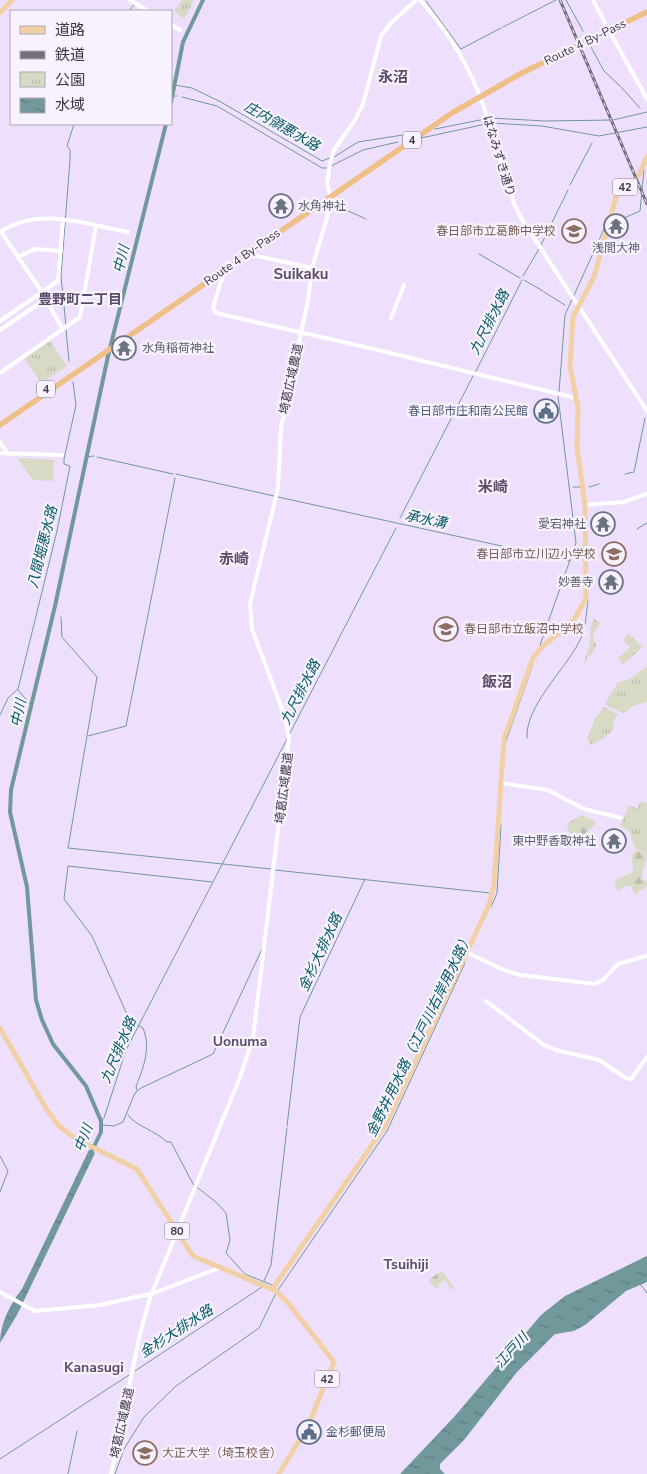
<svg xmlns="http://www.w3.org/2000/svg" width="647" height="1474" font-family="'Nunito Sans','Noto Sans JP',sans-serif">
<defs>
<pattern id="forest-firs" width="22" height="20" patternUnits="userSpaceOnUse" patternTransform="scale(1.25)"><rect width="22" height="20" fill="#d9dac5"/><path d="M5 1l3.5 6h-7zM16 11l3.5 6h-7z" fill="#bbbcaa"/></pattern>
<pattern id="cemetery-stones" width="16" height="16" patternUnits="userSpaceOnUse" patternTransform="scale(1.25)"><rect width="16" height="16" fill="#d9dac5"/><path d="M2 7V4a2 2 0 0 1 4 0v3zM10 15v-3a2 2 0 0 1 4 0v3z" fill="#bbbcaa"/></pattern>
<pattern id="park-tufts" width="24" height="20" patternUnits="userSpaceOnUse" patternTransform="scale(1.25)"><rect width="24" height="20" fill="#d9dac5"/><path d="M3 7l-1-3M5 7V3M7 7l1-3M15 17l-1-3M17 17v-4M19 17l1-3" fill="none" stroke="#bbbcaa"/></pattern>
<pattern id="water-ripples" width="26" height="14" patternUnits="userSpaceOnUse" patternTransform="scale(1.25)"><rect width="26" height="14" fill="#71989b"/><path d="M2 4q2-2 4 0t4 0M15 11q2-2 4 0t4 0" fill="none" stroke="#5e7d80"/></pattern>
</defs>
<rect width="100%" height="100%" fill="#eee0fc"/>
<path fill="#d9dac5" d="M 17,458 L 54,460 L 53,481 L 33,480 Z"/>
<path fill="url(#forest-firs)" d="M 594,619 L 600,623 L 593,635 L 596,646 L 591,655 L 587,657 L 584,668 C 584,659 586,656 589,648 C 592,639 588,629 594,619 Z
M 582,815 L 593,820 L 596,824 L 576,842 L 567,828 L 569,822 Z
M 635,850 L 647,854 C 647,863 642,868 642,878 L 647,882 L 647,886 L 635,895 L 631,886 L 626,886 L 617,891 L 615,880 L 633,872 L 632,856 Z"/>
<path fill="url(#cemetery-stones)" d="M 628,633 L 643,647 L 623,664 L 618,658 L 630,647 L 623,640 Z
M 442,1271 L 454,1287 L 450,1290 L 446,1280 L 438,1284 L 439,1287 L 436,1289 L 428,1280 Z"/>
<path fill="url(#park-tufts)" d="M 182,0 L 194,0 L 184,19 L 174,11 Z
M 50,341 L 67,366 L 41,383 L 24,358 Z
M 647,666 L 647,702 L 632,706 L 624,714 L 605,704 L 618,682 L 628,680 Z
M 604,707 L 618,714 L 613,722 L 613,730 L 603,739 L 590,745 L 587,738 L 595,719 Z
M 640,801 L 647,803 L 647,853 L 635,849 L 629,831 L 620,826 L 629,805 L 638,809 Z"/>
<path fill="url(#water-ripples)" d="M 89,1150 L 95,1153 L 17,1315 L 0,1343 C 0,1324 10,1304 22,1289 Z
M 647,1256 L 647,1282 L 626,1291 L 585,1325 L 574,1331 L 555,1334 L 517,1372 L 464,1440 L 440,1464 L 440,1469 L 445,1474 L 400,1474 L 454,1417 L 541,1315 L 565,1296 Z"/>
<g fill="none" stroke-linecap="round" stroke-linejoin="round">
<path stroke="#71989b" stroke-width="1" d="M 566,0 L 583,31
M 426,1 L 461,49 L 501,28
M 129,11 L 134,5
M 503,27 L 556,0
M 591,47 L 604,71 L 620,86
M 175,85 L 192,88 L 221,102 L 322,161 L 330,158
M 621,87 L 640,108
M 173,96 L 177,96
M 182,97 L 217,106 L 322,168 L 327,168
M 491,118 L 545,121 L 613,120 L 647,112
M 492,123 L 542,126 L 599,136 L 647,127
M 435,129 L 485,119
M 421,138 L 486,124
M 334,157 L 358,142 L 409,134
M 331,166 L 363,150 L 398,142
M 570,185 L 592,143
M 335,205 L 366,219
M 610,224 L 640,211 L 644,170
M 541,245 L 568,190
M 479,254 L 520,278
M 523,276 L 539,249
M 524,280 L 543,291
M 544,292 L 565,305
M 66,326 L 61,276 L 70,160 L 70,150 L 67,146 L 74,124
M 66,330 L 69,361
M 475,373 L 522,280
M 559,392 L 565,315 L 605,227
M 86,457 L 94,456
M 97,457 L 173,474
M 176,474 L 274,496
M 625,474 L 634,472 L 645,418
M 573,487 L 581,487
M 589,487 L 599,484
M 278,497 L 570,561
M 400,518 L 473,376
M 637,529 L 647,523
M 61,617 L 62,637 L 97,677 L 68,848 L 271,869
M 540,645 L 576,543 L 558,396
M 18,690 L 31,705
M 0,715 L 8,698 L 18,689 L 57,531 L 70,466 L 64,464 L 64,459 L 76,405 L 73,382
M 290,733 L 396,528
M 88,736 L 126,726 L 175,478
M 527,738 C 525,706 565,670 579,642 C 586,630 586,614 588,601
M 506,741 L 533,664
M 275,870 L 490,893
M 491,907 L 497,893 L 501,825
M 137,1090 L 136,1086 C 144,1067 151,1047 143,1028 L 130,1021 L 92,936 L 64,899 L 68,866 L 212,882
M 128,1115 C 134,1125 156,1131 167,1142 L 171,1142 L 193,1184 L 217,1203 L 226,1213 L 230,1240 L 226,1253 L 245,1274 L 272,1285
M 101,1121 L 104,1118 L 126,1050 L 287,739
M 102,1125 L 114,1126 L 123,1122 L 135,1093 L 141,1088 L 213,1054 L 262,949
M 287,1126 L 300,1017 L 365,879
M 0,1156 L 8,1171 L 0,1192
M 264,1281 L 271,1265 L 287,1128
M 640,1284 L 647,1293
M 278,1290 L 387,1131 L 465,963
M 135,1371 L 262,1287
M 0,1459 L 129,1375
M 68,1474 L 77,1431
M 115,1474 L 124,1449 L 144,1417 L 176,1386 L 259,1328 L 276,1293"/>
<path stroke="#71989b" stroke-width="4" d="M 171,102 L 183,42 L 203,0
M 90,1155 L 101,1132 L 101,1121 L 86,1086 L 53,1044 L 42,1020 L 36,1000 L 27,887 L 10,812 L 11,790 L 55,606 L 108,356 L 166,124"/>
<path stroke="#fff" stroke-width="4" d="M 130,0 L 148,11
M 420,0 C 451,34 473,73 487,116 C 498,150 504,186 521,218 L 647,411
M 593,0 L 605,23
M 171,25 L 180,30
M 611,34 L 647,99
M 0,232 C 39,206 85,224 128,232
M 1,232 L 42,292 L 63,330
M 250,252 L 252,255 L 312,268
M 18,257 L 35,249 L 61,251
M 227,263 L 213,307 L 216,313 L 378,350 L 576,398
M 391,318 L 404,285
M 0,321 L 58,281 L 63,219
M 0,330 L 46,299
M 0,373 L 80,317 L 96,226
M 0,442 L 8,454
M 0,453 L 62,455
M 585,505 L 624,502 L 647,494
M 501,783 L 548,790 L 584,809 L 621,818
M 466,952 L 504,970 L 520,975 L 595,984 L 603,980 L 618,964 L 647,956
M 486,1001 L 544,1045 L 556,1050 L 599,1060 L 626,1078 L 631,1079 L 647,1057
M 0,1292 L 35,1311 L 100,1305 L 154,1293 L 219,1268
M 111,1474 L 140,1334 L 150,1298 L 240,1077 L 253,1038 L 289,738 L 285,717 L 252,629 L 250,604 L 278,488 L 281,428 L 308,300 L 312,268 L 332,201 L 327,184 L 330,163 L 334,150 L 355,120 L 363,104 L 381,36 L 391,23 L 416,0"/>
<path stroke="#f2d0a6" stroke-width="5" d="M 0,13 L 12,0
M 0,1028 L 47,1110 L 59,1126 L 76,1139 L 137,1169 L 193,1256 L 276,1291 L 289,1304 L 334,1362 L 308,1426 L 279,1474
M 273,1288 L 385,1126 L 489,905 L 494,884 L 504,739 L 533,658 L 541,648 L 574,620 L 586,598 L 585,505 L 577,447 L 578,408 L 570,366 L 573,317 L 594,277 L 616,197 L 639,175 L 647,156"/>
<path stroke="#eec088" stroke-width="5.5" d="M 0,425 L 452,113 L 520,74 L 647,12"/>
<g stroke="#766d7e" stroke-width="3">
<path id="rail" d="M 560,0 L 647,204"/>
</g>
<use href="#rail" stroke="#f8f1ff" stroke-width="1" stroke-dasharray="4" stroke-linecap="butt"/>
</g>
<defs>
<g id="temple-ring" transform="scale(1.25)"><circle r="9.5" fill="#f8f1ff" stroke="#6b7280" stroke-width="1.5"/><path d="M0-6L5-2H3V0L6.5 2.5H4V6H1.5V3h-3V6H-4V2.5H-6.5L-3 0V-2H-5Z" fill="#6b7280"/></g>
<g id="school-ring" transform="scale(1.25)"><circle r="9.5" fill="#f8f1ff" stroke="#8d6e63" stroke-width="1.5"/><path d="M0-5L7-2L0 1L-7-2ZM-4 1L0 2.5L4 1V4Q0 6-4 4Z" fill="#8d6e63"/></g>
<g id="civic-ring" transform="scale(1.25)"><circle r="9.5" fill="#f8f1ff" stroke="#5c6f8a" stroke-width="1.5"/><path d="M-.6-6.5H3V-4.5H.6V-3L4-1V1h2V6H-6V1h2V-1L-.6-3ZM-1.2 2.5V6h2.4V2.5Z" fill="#5c6f8a"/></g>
<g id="university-ring" transform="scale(1.25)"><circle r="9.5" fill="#f8f1ff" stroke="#8d6e63" stroke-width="1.5"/><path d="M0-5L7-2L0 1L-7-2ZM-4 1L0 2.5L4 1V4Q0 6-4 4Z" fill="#8d6e63"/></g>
</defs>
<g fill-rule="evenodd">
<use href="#temple-ring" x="281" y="206"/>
<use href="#temple-ring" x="616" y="226"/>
<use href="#school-ring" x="574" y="231"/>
<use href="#temple-ring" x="124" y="348"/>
<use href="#civic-ring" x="546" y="411"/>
<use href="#temple-ring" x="603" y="524"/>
<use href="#school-ring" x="614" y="554"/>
<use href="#temple-ring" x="611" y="582"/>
<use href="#school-ring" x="446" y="629"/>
<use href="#temple-ring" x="614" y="841"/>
<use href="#civic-ring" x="309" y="1432"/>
<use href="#university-ring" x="145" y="1453"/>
</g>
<g text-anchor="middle" stroke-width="4.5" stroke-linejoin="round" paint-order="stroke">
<g fill="#f8f1ff" stroke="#766f7c" stroke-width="1">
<rect x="403" y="131.5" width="18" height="17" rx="4"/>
<rect x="612.5" y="178.5" width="25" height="17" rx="4"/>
<rect x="37" y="380.5" width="18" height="17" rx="4"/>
<rect x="164.5" y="1222.5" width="25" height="17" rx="4"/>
<rect x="314.5" y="1370.5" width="25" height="17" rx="4"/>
</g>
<g font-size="11" font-weight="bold" fill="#3e3744">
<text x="412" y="144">4</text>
<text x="625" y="191">42</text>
<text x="46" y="393">4</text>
<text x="177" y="1235">80</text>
<text x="327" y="1383">42</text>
</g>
<g font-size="12" fill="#3e3744" stroke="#f8f1ff">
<text transform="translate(585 42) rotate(-26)" y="4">Route 4 By-Pass</text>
<text transform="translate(499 156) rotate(73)" y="4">はなみずき通り</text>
<text transform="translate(242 257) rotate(-35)" y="4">Route 4 By-Pass</text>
<text transform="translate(291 379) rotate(-78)" y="4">埼葛広域農道</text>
<text transform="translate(284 788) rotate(-83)" y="4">埼葛広域農道</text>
<text transform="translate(122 1423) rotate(-78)" y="4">埼葛広域農道</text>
</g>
<g font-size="12" fill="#5b616d" stroke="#f8f1ff" text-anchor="end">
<text x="298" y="210" text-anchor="start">水角神社</text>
<text x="616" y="252" text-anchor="middle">浅間大神</text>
<text x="142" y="352" text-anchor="start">水角稲荷神社</text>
<text x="586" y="528">愛宕神社</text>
<text x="594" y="586">妙善寺</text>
<text x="596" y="845">東中野香取神社</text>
</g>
<g font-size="12" fill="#785e54" stroke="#f8f1ff" text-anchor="end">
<text x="556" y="235">春日部市立葛飾中学校</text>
<text x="596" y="558">春日部市立川辺小学校</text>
<text x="464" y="633" text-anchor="start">春日部市立飯沼中学校</text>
<text x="162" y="1457" text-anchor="start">大正大学（埼玉校舎）</text>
</g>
<g font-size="12" fill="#4e5e75" stroke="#f8f1ff" text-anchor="end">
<text x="528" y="415">春日部市庄和南公民館</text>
<text x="326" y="1436" text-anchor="start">金杉郵便局</text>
</g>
<g font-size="14" font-style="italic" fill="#025a60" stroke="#f8f1ff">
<text transform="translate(282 126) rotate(30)" y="5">庄内領悪水路</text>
<text transform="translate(121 259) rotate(-76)" y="5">中川</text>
<text transform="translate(489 322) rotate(-63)" y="5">九尺排水路</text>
<text transform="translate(426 519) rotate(12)" y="5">承水溝</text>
<text transform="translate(42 547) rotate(-76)" y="5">八間堀悪水路</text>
<text transform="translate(300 692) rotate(-63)" y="5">九尺排水路</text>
<text transform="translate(18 713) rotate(-78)" y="5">中川</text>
<text transform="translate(320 952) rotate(-65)" y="5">金杉大排水路</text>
<text transform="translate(419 1035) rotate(-64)" y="5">金野井用水路（江戸川右岸用水路）</text>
<text transform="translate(118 1050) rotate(-67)" y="5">九尺排水路</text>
<text transform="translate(83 1138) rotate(-69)" y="5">中川</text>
<text transform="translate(176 1331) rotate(-33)" y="5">金杉大排水路</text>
<text transform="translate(511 1350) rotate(-48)" y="5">江戸川</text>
</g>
<g font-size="14" font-weight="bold" fill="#5b4c69" stroke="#f8f1ff">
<text x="80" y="304">豊野町二丁目</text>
<text x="240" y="1046">Uonuma</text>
<text x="406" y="1269">Tsuihiji</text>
<text x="94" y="1372">Kanasugi</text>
</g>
<g font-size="15" font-weight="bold" fill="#5b4c69" stroke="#f8f1ff">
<text x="393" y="82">永沼</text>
<text x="301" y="279">Suikaku</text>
<text x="493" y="492">米崎</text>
<text x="234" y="564">赤崎</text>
<text x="497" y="687">飯沼</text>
</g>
</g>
<rect x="10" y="10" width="162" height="115" fill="#f8f1ff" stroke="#aea7b4"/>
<rect x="20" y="26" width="25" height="8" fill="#f2d0a6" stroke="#aea7b4"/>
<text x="55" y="35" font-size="15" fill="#3e3744">道路</text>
<rect x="20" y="51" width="25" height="8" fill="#766d7e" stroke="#aea7b4"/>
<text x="55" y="60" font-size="15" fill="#3e3744">鉄道</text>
<rect x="20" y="72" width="25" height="15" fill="url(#park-tufts)" stroke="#aea7b4"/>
<text x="55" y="85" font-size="15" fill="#3e3744">公園</text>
<rect x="20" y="98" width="25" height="15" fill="url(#water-ripples)" stroke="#aea7b4"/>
<text x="55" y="110" font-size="15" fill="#3e3744">水域</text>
</svg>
